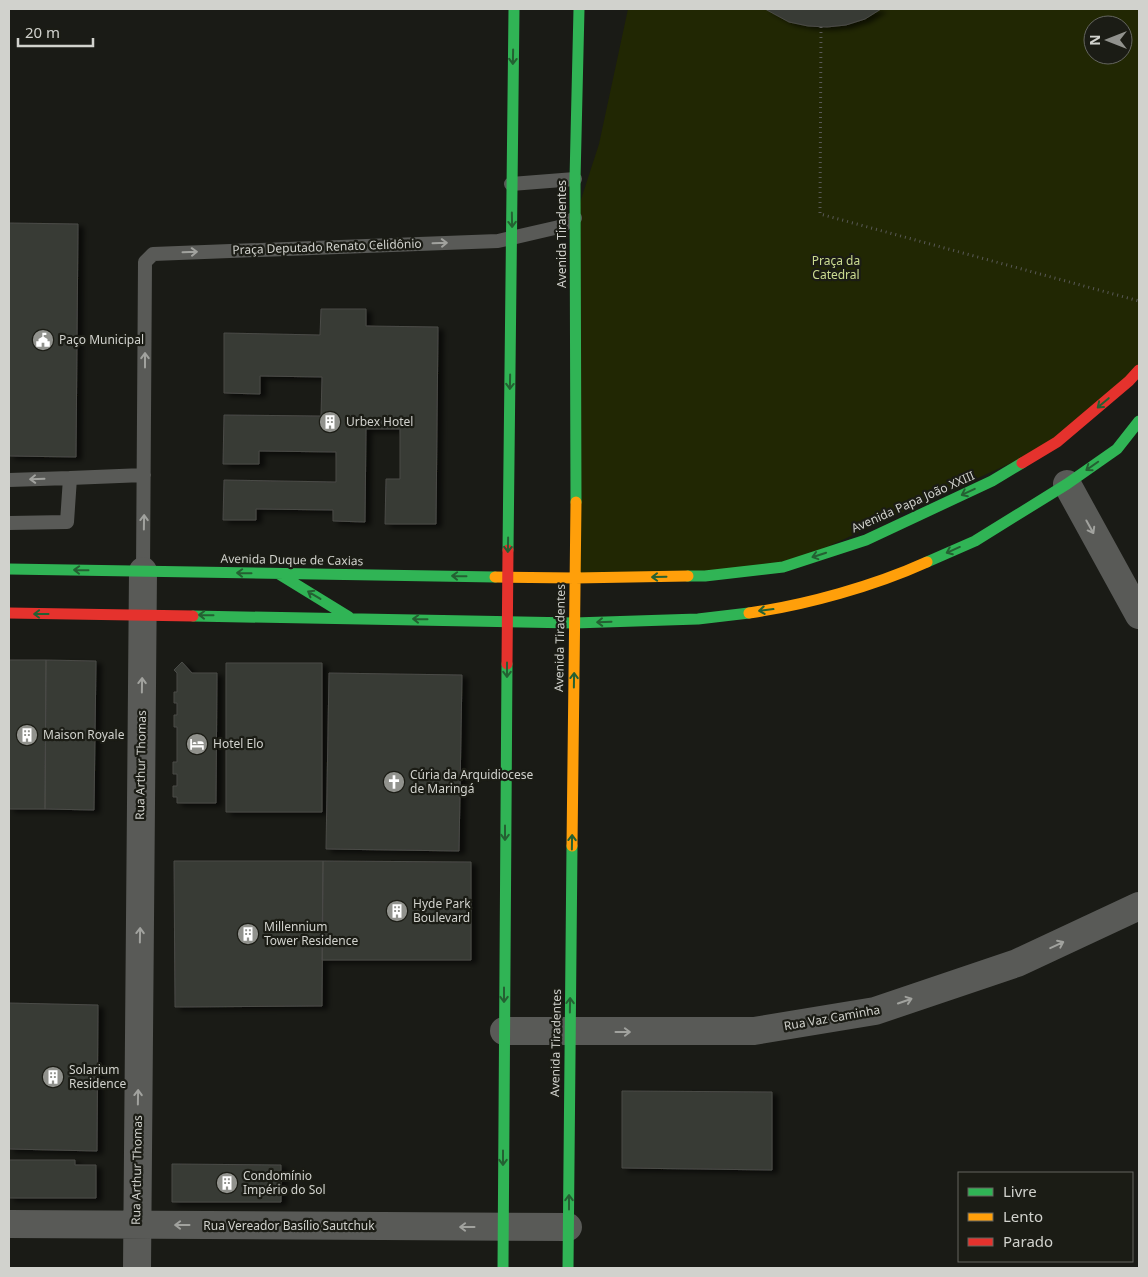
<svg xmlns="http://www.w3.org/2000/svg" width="1148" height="1277" font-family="'Noto Sans',sans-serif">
<defs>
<filter id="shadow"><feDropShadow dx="5.5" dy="3" stdDeviation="2.5" flood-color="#0009"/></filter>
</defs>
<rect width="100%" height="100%" fill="#1a1b16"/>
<path fill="#212703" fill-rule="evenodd" d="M 628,9 L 1139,9 L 1139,370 L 1057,442 L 783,567 L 575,578 L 575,218 L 599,144 ZM 1093,25 L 1123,25 L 1123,55 L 1093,55 Z"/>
<path fill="#393a36" stroke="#4a4b47" filter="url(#shadow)" d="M 765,9 L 881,9 L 865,19 L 846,25 L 827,27 L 808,26 L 789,22 Z
M 9,223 L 78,224 L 76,457 L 9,456 Z
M 321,309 L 366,309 L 366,326 L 438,327 L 436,524 L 385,524 L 386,479 L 400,479 L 400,429 L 366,429 L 365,522 L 333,521 L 333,510 L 256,509 L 256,520 L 223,520 L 224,480 L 336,482 L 336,452 L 259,451 L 259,464 L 223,464 L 224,415 L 321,416 L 322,377 L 260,376 L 260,394 L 224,393 L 224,333 L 320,335 Z
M 9,660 L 46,660 L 45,809 L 9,809 Z
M 46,660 L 96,661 L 94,810 L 45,809 Z
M 182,662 L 192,673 L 217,673 L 216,803 L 177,803 L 177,797 L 173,797 L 173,786 L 177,786 L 177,774 L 173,774 L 173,762 L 177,762 L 177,727 L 174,727 L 174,715 L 177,715 L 177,703 L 174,703 L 174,692 L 177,692 L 177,673 L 174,670 Z
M 226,663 L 322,663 L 322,812 L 226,812 Z
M 329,673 L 462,675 L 459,851 L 326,849 Z
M 174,861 L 323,861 L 322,1006 L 175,1007 Z
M 323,861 L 471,862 L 471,960 L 322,960 Z
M 9,1003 L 98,1005 L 97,1151 L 9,1149 Z
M 622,1091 L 772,1092 L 772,1170 L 622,1168 Z
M 9,1160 L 75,1160 L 75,1165 L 96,1165 L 96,1198 L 9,1198 Z
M 172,1164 L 281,1165 L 281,1202 L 172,1202 Z"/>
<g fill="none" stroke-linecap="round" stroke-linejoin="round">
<path stroke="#595957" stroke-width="3" stroke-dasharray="1 4" stroke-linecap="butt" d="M 821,27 L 820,214 L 1139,301"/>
<path stroke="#595a57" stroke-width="14" d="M 511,184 L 575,179
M 70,478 L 144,475
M 9,480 L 70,478 L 67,522 L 9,523
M 143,571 L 145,262 L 153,254 L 498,241 L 559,227 L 575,218"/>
<path stroke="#595a57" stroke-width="28" d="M 1067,484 L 1139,615
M 504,1031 L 754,1031 L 875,1011 L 1017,963 L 1139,906
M 9,1224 L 568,1227
M 137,1268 L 143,571"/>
<path stroke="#30b455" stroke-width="11" d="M 576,502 L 575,179 L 579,9
M 508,550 L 514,9
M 927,562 L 975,541 L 1067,484 L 1117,449 L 1139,421
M 9,569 L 495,577
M 279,574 L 349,617
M 688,576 L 705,576 L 783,567 L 866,540 L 992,481 L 1022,463
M 193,616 L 574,623 L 698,619 L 749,613
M 503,1268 L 507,664
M 568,1268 L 572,846"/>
<path stroke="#ff9f0a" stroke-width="11" d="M 495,577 L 575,578 L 688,576
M 749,613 C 806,605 874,586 927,562
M 572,846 L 576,502"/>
<path stroke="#e5322d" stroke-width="11" d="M 1022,463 L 1057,442 L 1129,381 L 1139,370
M 9,613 L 193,616
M 507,664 L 508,550"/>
</g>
<defs><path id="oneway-shaft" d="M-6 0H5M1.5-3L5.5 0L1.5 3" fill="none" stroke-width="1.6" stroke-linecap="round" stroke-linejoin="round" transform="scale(1.25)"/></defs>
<g stroke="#246032">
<use href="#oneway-shaft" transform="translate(513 57) rotate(91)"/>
<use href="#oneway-shaft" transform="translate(512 220) rotate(89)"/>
<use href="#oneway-shaft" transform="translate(510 382) rotate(91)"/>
<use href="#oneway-shaft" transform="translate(1103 403) rotate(140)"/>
<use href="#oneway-shaft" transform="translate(1092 466) rotate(145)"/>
<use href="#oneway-shaft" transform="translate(968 492) rotate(155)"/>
<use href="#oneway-shaft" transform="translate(508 545) rotate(91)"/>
<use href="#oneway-shaft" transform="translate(953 550) rotate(156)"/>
<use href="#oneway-shaft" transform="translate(819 555) rotate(162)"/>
<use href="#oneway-shaft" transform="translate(81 570) rotate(-179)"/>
<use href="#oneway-shaft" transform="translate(244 573) rotate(-179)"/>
<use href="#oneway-shaft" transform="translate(459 576) rotate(-179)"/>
<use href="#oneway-shaft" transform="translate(659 577) rotate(179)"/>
<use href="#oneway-shaft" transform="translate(314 595) rotate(-149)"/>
<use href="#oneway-shaft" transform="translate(766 610) rotate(173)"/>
<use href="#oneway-shaft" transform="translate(41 614) rotate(-180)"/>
<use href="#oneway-shaft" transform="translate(206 615) rotate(-179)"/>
<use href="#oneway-shaft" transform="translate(420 619) rotate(-179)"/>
<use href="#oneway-shaft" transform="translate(604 622) rotate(178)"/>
<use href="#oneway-shaft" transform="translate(507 670) rotate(90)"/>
<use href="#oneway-shaft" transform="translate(574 680) rotate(-89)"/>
<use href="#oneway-shaft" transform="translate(505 833) rotate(90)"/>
<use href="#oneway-shaft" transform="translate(572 842) rotate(-89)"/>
<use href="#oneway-shaft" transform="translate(504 995) rotate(90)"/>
<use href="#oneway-shaft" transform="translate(570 1005) rotate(-89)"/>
<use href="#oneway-shaft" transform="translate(503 1158) rotate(90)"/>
<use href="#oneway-shaft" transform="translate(569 1202) rotate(-90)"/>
</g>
<g stroke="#a1a29e">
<use href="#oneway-shaft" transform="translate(440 243) rotate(-2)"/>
<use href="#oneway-shaft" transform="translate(190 252) rotate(-2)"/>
<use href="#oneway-shaft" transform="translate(145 360) rotate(-90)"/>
<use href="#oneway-shaft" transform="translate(37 479) rotate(178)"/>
<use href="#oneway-shaft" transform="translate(144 522) rotate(-89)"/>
<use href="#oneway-shaft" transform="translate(1090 527) rotate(61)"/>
<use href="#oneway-shaft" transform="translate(142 685) rotate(-89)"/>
<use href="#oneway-shaft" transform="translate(140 935) rotate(-89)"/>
<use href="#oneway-shaft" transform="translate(1057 945) rotate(-25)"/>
<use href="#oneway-shaft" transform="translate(905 1001) rotate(-19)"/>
<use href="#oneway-shaft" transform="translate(623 1032)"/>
<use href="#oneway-shaft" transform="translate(138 1097) rotate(-89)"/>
<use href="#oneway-shaft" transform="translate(182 1225) rotate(-180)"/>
<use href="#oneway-shaft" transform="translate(467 1227) rotate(-180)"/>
</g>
<defs>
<g id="civic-disc" transform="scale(1.125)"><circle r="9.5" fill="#91928d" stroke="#1b1c15"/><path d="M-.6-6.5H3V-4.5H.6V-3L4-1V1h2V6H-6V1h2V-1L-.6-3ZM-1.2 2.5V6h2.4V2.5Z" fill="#fff"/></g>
<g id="building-disc" transform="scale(1.125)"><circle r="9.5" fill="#91928d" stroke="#1b1c15"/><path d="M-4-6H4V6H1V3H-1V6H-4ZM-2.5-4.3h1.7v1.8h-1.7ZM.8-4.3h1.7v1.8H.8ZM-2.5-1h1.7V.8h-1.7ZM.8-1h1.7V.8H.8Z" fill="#fff"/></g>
<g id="hotel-disc" transform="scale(1.125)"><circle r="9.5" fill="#91928d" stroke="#1b1c15"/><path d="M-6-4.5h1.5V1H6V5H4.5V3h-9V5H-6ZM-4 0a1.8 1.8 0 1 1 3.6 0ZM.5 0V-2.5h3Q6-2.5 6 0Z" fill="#fff"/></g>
<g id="church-disc" transform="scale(1.125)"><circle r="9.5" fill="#91928d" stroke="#1b1c15"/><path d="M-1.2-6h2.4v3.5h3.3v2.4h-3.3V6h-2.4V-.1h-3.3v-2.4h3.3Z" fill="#fff"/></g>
</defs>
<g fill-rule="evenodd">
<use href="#civic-disc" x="43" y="340"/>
<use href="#building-disc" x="330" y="422"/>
<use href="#building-disc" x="27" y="735"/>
<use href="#hotel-disc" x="197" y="744"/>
<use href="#church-disc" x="394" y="782"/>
<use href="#building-disc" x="397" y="911"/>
<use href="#building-disc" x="248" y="934"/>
<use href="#building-disc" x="53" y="1077"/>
<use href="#building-disc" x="227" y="1183"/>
</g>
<g text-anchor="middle" stroke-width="4.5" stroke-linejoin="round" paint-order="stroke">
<g font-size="12" fill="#d1d2cd" stroke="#1b1c15">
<text transform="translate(562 234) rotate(-90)" y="4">Avenida Tiradentes</text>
<text transform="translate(327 247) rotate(-2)" y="4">Praça Deputado Renato Celidônio</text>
<text transform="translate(913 502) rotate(-24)" y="4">Avenida Papa João XXIII</text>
<text transform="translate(292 560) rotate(1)" y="4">Avenida Duque de Caxias</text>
<text transform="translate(560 638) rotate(-89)" y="4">Avenida Tiradentes</text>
<text transform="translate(141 765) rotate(-89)" y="4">Rua Arthur Thomas</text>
<text transform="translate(832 1018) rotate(-10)" y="4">Rua Vaz Caminha</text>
<text transform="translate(556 1043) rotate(-89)" y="4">Avenida Tiradentes</text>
<text transform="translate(137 1170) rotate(-89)" y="4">Rua Arthur Thomas</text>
<text x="289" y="1230">Rua Vereador Basílio Sautchuk</text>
</g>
<g font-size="12" fill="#cbdb91" stroke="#1b1c15">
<text x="836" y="265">Praça da<tspan x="836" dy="14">Catedral</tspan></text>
</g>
<g font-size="12" fill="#d1d2cd" stroke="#1b1c15" text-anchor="start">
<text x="59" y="344">Paço Municipal</text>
<text x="346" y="426">Urbex Hotel</text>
<text x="43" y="739">Maison Royale</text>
<text x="213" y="748">Hotel Elo</text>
<text x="410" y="779">Cúria da Arquidiocese<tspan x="410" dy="14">de Maringá</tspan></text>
<text x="413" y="908">Hyde Park<tspan x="413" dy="14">Boulevard</tspan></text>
<text x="264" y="931">Millennium<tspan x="264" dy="14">Tower Residence</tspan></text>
<text x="69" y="1074">Solarium<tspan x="69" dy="14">Residence</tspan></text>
<text x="243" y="1180">Condomínio<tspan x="243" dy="14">Império do Sol</tspan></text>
</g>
</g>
<rect width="1148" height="1277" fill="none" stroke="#d1d2cd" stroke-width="20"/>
<rect x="958" y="1172" width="175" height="90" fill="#1b1c15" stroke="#64655f"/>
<rect x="968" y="1188" width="25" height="8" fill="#30b455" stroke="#64655f"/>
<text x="1003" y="1197" font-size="15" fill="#d1d2cd">Livre</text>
<rect x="968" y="1213" width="25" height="8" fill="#ff9f0a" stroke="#64655f"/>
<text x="1003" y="1222" font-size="15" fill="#d1d2cd">Lento</text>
<rect x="968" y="1238" width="25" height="8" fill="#e5322d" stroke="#64655f"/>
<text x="1003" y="1247" font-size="15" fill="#d1d2cd">Parado</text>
<g transform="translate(1108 40) rotate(270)"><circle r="24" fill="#1b1c15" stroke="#64655f"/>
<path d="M0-4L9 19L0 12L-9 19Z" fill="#91928d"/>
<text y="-8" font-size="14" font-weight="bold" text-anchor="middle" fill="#d1d2cd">N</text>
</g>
<path d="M18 38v8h75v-8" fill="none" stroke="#d1d2cd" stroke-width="2.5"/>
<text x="25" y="38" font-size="15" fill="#d1d2cd" stroke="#1b1c15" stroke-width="4" paint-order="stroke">20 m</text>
</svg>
